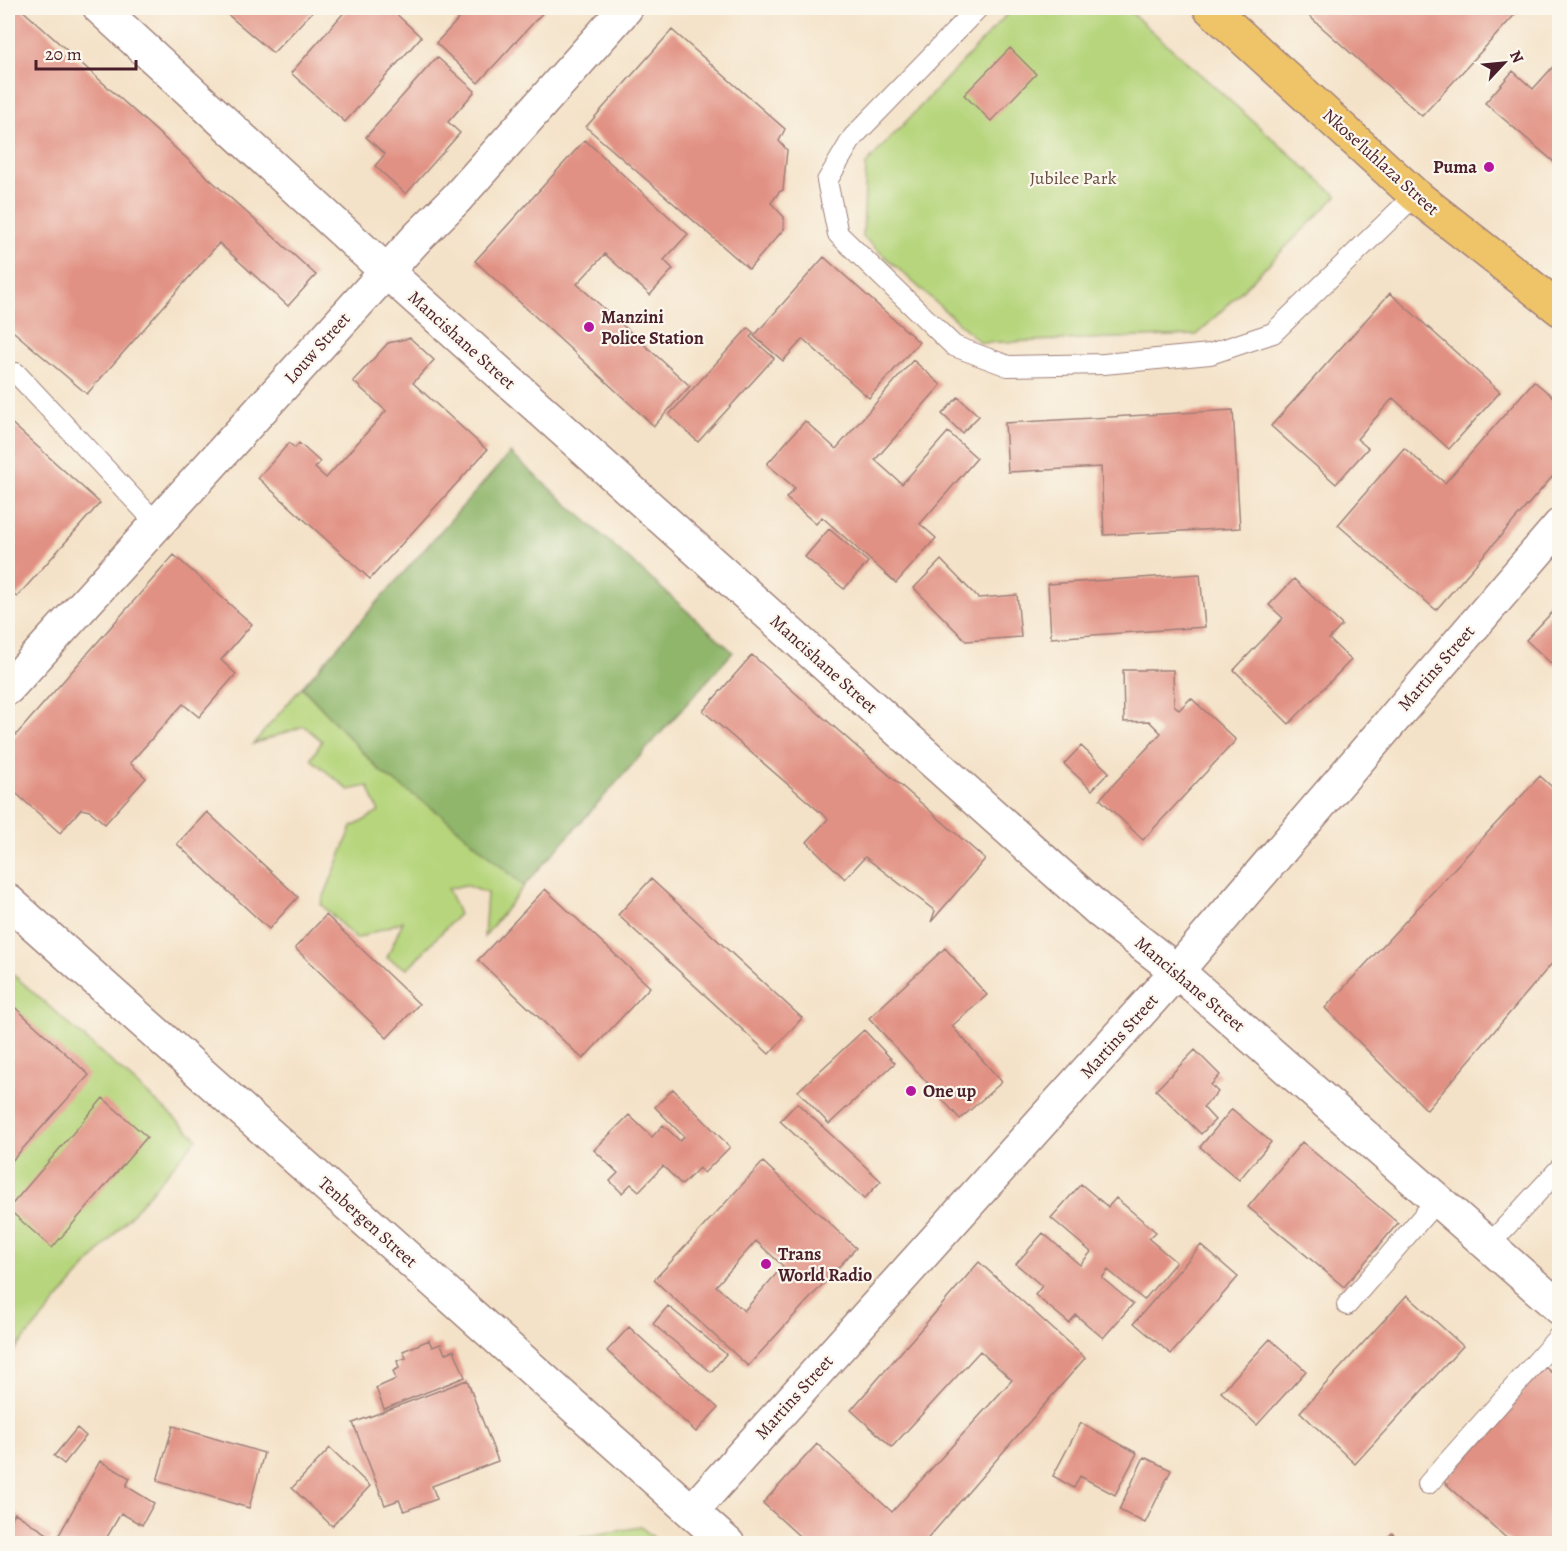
<svg xmlns="http://www.w3.org/2000/svg" width="1567" height="1551" font-family="Alegreya,serif">
<rect width="100%" height="100%" fill="#fbf7ec"/>
<filter id="ink" filterUnits="userSpaceOnUse"><feTurbulence type="fractalNoise" baseFrequency=".0167" numOctaves="2"/><feDisplacementMap in="SourceGraphic" scale="12" xChannelSelector="R" yChannelSelector="G"/><feConvolveMatrix kernelMatrix="1 2 1 2 8 2 1 2 1" color-interpolation-filters="sRGB"/></filter>
<filter id="wash" filterUnits="userSpaceOnUse"><feTurbulence type="fractalNoise" baseFrequency=".008" numOctaves="4" result="noise"/><feDisplacementMap in="SourceGraphic" scale="24" xChannelSelector="R" yChannelSelector="G"/><feGaussianBlur stdDeviation="1.35" result="paint"/><feColorMatrix in="noise" values="0 0 0 0 0 0 0 0 0 0 0 0 0 0 0 0 0 1.4 0 .05"/><feComposite in="paint" operator="in"/></filter>
<g filter="url(#wash)">
<rect width="100%" height="100%" fill="#f4e2c8"/>
<path fill="#b6d57c" stroke="#807a54" stroke-width="1.5" d="M 1013,8 L 1126,8 L 1337,196 L 1197,335 L 981,343 L 863,237 L 866,164 Z
M 302,687 L 381,772 L 443,816 L 524,886 L 484,937 L 487,893 L 465,885 L 448,889 L 459,914 L 407,969 L 387,958 L 403,921 L 356,939 L 321,904 L 352,827 L 379,812 L 368,786 L 349,790 L 311,759 L 322,741 L 304,726 L 253,744 Z
M 8,970 L 197,1138 L 8,1358 Z
M 641,1527 L 660,1543 L 544,1543 Z"/>
<path fill="#90b66c" stroke="#6d6a4c" stroke-width="1.5" d="M 510,453 L 733,652 L 524,886 L 443,816 L 381,772 L 302,687 Z"/>
<g id="blocks">
<path fill="#e19183" fill-rule="evenodd" d="M 8,8 L 20,8 L 316,275 L 288,306 L 219,243 L 87,394 L 8,327 Z
M 220,8 L 316,8 L 273,53 Z
M 348,8 L 390,8 L 421,37 L 345,122 L 291,73 Z
M 469,8 L 544,8 L 546,9 L 478,83 L 436,43 Z
M 1300,8 L 1519,8 L 1520,9 L 1422,116 Z
M 672,30 L 785,129 L 779,141 L 787,150 L 783,190 L 779,192 L 771,203 L 784,217 L 784,229 L 749,269 L 586,127 Z
M 1010,48 L 1036,74 L 991,121 L 964,95 Z
M 437,57 L 475,91 L 448,122 L 460,133 L 406,194 L 375,166 L 385,154 L 366,137 Z
M 1560,59 L 1560,167 L 1485,103 L 1513,71 L 1533,89 Z
M 585,140 L 688,234 L 664,260 L 673,269 L 650,295 L 605,254 L 577,284 L 690,386 L 654,426 L 475,261 Z
M 824,257 L 919,342 L 869,398 L 803,339 L 783,361 L 754,336 Z
M 1390,293 L 1500,392 L 1449,449 L 1393,398 L 1357,439 L 1368,448 L 1336,484 L 1271,426 Z
M 748,328 L 754,333 L 750,337 L 774,358 L 698,442 L 669,415 Z
M 410,338 L 434,360 L 413,383 L 487,450 L 370,579 L 258,478 L 289,443 L 295,448 L 299,443 L 320,462 L 315,468 L 326,478 L 386,411 L 353,381 L 388,343 Z
M 913,360 L 941,385 L 875,460 L 902,484 L 948,432 L 977,458 L 920,524 L 936,538 L 896,583 L 822,517 L 816,524 L 786,498 L 795,488 L 767,464 L 805,421 L 836,449 Z
M 1534,381 L 1560,403 L 1560,468 L 1436,610 L 1338,525 L 1404,448 L 1445,483 Z
M 958,397 L 979,416 L 962,433 L 942,414 Z
M 1233,410 L 1240,528 L 1104,535 L 1101,467 L 1008,472 L 1005,423 Z
M 8,420 L 100,503 L 17,597 L 11,593 L 8,597 Z
M 829,529 L 868,562 L 844,589 L 805,557 Z
M 174,555 L 252,624 L 221,660 L 236,674 L 199,717 L 183,704 L 130,763 L 146,778 L 105,824 L 90,811 L 81,809 L 60,833 L 8,786 L 8,744 Z
M 941,560 L 978,598 L 1017,595 L 1021,637 L 966,641 L 914,588 Z
M 1200,574 L 1205,627 L 1051,638 L 1048,584 Z
M 1294,579 L 1342,625 L 1329,639 L 1351,660 L 1289,724 L 1234,670 L 1283,618 L 1269,605 Z
M 1560,604 L 1560,660 L 1554,666 L 1526,640 Z
M 752,655 L 985,859 L 931,922 L 935,911 L 865,857 L 845,879 L 807,842 L 828,819 L 703,711 Z
M 1123,670 L 1173,670 L 1174,705 L 1179,710 L 1191,698 L 1236,740 L 1143,840 L 1100,799 L 1161,733 L 1149,721 L 1124,722 Z
M 1081,746 L 1109,772 L 1092,790 L 1064,764 Z
M 1540,776 L 1560,794 L 1560,954 L 1427,1110 L 1325,1008 Z
M 207,812 L 298,897 L 269,929 L 177,844 Z
M 651,879 L 802,1018 L 769,1054 L 618,915 Z
M 545,889 L 650,987 L 583,1059 L 478,960 Z
M 326,915 L 419,1004 L 387,1038 L 295,948 Z
M 945,948 L 987,995 L 952,1026 L 1002,1082 L 960,1119 L 869,1018 Z
M 8,1001 L 89,1075 L 8,1165 Z
M 864,1030 L 895,1063 L 829,1124 L 798,1091 Z
M 1195,1050 L 1220,1075 L 1211,1085 L 1218,1092 L 1203,1107 L 1215,1120 L 1201,1134 L 1156,1090 Z
M 673,1089 L 730,1147 L 704,1173 L 699,1168 L 682,1185 L 663,1166 L 639,1191 L 631,1184 L 622,1193 L 610,1181 L 618,1173 L 594,1150 L 629,1115 L 652,1137 L 663,1125 L 680,1141 L 684,1137 L 655,1107 Z
M 103,1098 L 147,1137 L 52,1248 L 8,1209 Z
M 797,1103 L 881,1181 L 864,1199 L 780,1121 Z
M 1232,1109 L 1271,1142 L 1239,1180 L 1200,1147 Z
M 1302,1142 L 1398,1223 L 1344,1287 L 1248,1207 Z
M 763,1162 L 856,1248 L 748,1366 L 654,1280 ZM 756,1241 L 783,1266 L 744,1311 L 716,1286 Z
M 1081,1184 L 1108,1207 L 1116,1198 L 1156,1232 L 1149,1239 L 1176,1262 L 1144,1300 L 1108,1270 L 1102,1278 L 1133,1304 L 1103,1338 L 1076,1315 L 1069,1323 L 1035,1295 L 1042,1286 L 1016,1264 L 1043,1233 L 1080,1265 L 1091,1252 L 1051,1218 Z
M 1201,1245 L 1238,1277 L 1171,1354 L 1134,1323 Z
M 979,1262 L 1085,1358 L 923,1544 L 808,1544 L 763,1503 L 817,1444 L 892,1512 L 1012,1380 L 980,1351 L 892,1447 L 851,1410 Z
M 1407,1295 L 1463,1346 L 1355,1464 L 1300,1412 Z
M 668,1306 L 726,1354 L 711,1372 L 653,1324 Z
M 629,1327 L 718,1408 L 696,1432 L 607,1351 Z
M 1270,1339 L 1306,1371 L 1257,1425 L 1221,1392 Z
M 429,1340 L 432,1347 L 441,1344 L 445,1354 L 454,1350 L 465,1377 L 384,1409 L 376,1388 L 396,1379 L 393,1371 L 399,1368 L 397,1361 L 406,1358 L 403,1351 Z
M 1545,1367 L 1560,1380 L 1560,1542 L 1513,1544 L 1444,1482 Z
M 467,1380 L 498,1461 L 432,1486 L 437,1499 L 404,1511 L 399,1500 L 385,1505 L 353,1423 Z
M 1081,1423 L 1137,1453 L 1115,1495 L 1080,1476 L 1074,1488 L 1053,1476 Z
M 173,1426 L 264,1453 L 249,1508 L 157,1481 Z
M 77,1428 L 86,1436 L 64,1464 L 54,1456 Z
M 330,1448 L 370,1486 L 332,1526 L 292,1488 Z
M 1144,1457 L 1171,1470 L 1145,1523 L 1119,1510 Z
M 100,1461 L 130,1478 L 126,1486 L 154,1503 L 142,1525 L 121,1513 L 103,1544 L 54,1544 Z
M 15,1513 L 52,1537 L 47,1544 L 8,1542 L 8,1524 Z
M 1392,1533 L 1404,1544 L 1382,1544 Z"/>
</g>
</g>
<g filter="url(#ink)">
<use href="#blocks" fill-opacity="0" stroke="#9f807a" stroke-width="1.5"/>
<g fill="none" stroke-linecap="round" stroke-linejoin="round">
<g stroke="#9f807a" stroke-width="22">
<path id="service" d="M 978,8 L 853,137 L 827,181 L 838,234 L 954,346 L 1008,366 L 1104,364 L 1210,354 L 1273,333 L 1415,195
M 16,373 L 157,524
M 1488,1246 L 1560,1168
M 1347,1305 L 1437,1200
M 1428,1484 L 1560,1335"/>
</g>
<g stroke="#9f807a" stroke-width="36">
<path id="minor" d="M 100,8 L 387,272 L 1101,912 L 1177,971 L 1560,1308
M 8,688 L 416,239 L 456,199 L 626,8
M 8,901 L 728,1544
M 692,1511 L 1177,971 L 1560,525"/>
</g>
<g stroke="#9f807a" stroke-width="36">
<path id="primary" d="M 1210,8 L 1415,195 L 1560,309"/>
</g>
<use href="#service" stroke="#fff" stroke-width="20"/>
<use href="#minor" stroke="#fff" stroke-width="33"/>
<use href="#primary" stroke="#efc469" stroke-width="33"/>
</g>
</g>
<g fill="#b5179e" stroke="#fbf7ec" stroke-width="2">
<circle cx="1489" cy="167" r="6"/>
<circle cx="589" cy="327" r="6"/>
<circle cx="911" cy="1091" r="6"/>
<circle cx="766" cy="1264" r="6"/>
</g>
<g text-anchor="middle" stroke-width="4.5" stroke-linejoin="round" paint-order="stroke">
<g font-size="18" fill="#4a1f2b" stroke="#fbf7ec">
<text transform="translate(1381 162) rotate(42)" y="6">Nkose'luhlaza Street</text>
<text transform="translate(462 340) rotate(42)" y="6">Mancishane Street</text>
<text transform="translate(317 348) rotate(-48)" y="6">Louw Street</text>
<text transform="translate(824 664) rotate(42)" y="6">Mancishane Street</text>
<text transform="translate(1436 668) rotate(-49)" y="6">Martins Street</text>
<text transform="translate(1190 984) rotate(40)" y="6">Mancishane Street</text>
<text transform="translate(1119 1036) rotate(-48)" y="6">Martins Street</text>
<text transform="translate(368 1222) rotate(42)" y="6">Tenbergen Street</text>
<text transform="translate(794 1397) rotate(-48)" y="6">Martins Street</text>
</g>
<g font-size="18" font-weight="bold" fill="#4a1f2b" stroke="#fbf7ec" text-anchor="start">
<text x="1477" y="173" text-anchor="end">Puma</text>
<text x="601" y="323">Manzini<tspan x="601" dy="21">Police Station</tspan></text>
<text x="923" y="1097">One up</text>
<text x="778" y="1260">Trans<tspan x="778" dy="21">World Radio</tspan></text>
</g>
<g font-size="18" fill="#654c3f" stroke="#fbf7ec">
<text x="1073" y="184">Jubilee Park</text>
</g>
</g>
<rect width="1567" height="1551" fill="none" stroke="#fbf7ec" stroke-width="30"/>
<g transform="translate(1504 63) rotate(64)" stroke="#fbf7ec" stroke-width="4.5" paint-order="stroke">
<path d="M0-4.5L10 22L0 15L-10 22Z" fill="#4a1f2b"/>
<text y="-9" font-size="16" font-weight="bold" text-anchor="middle" fill="#4a1f2b">N</text>
</g>
<path d="M36 60v9h100v-9" fill="none" stroke="#4a1f2b" stroke-width="3"/>
<text x="45" y="60" font-size="18" fill="#4a1f2b" stroke="#fbf7ec" stroke-width="4.5" paint-order="stroke">20 m</text>
</svg>
